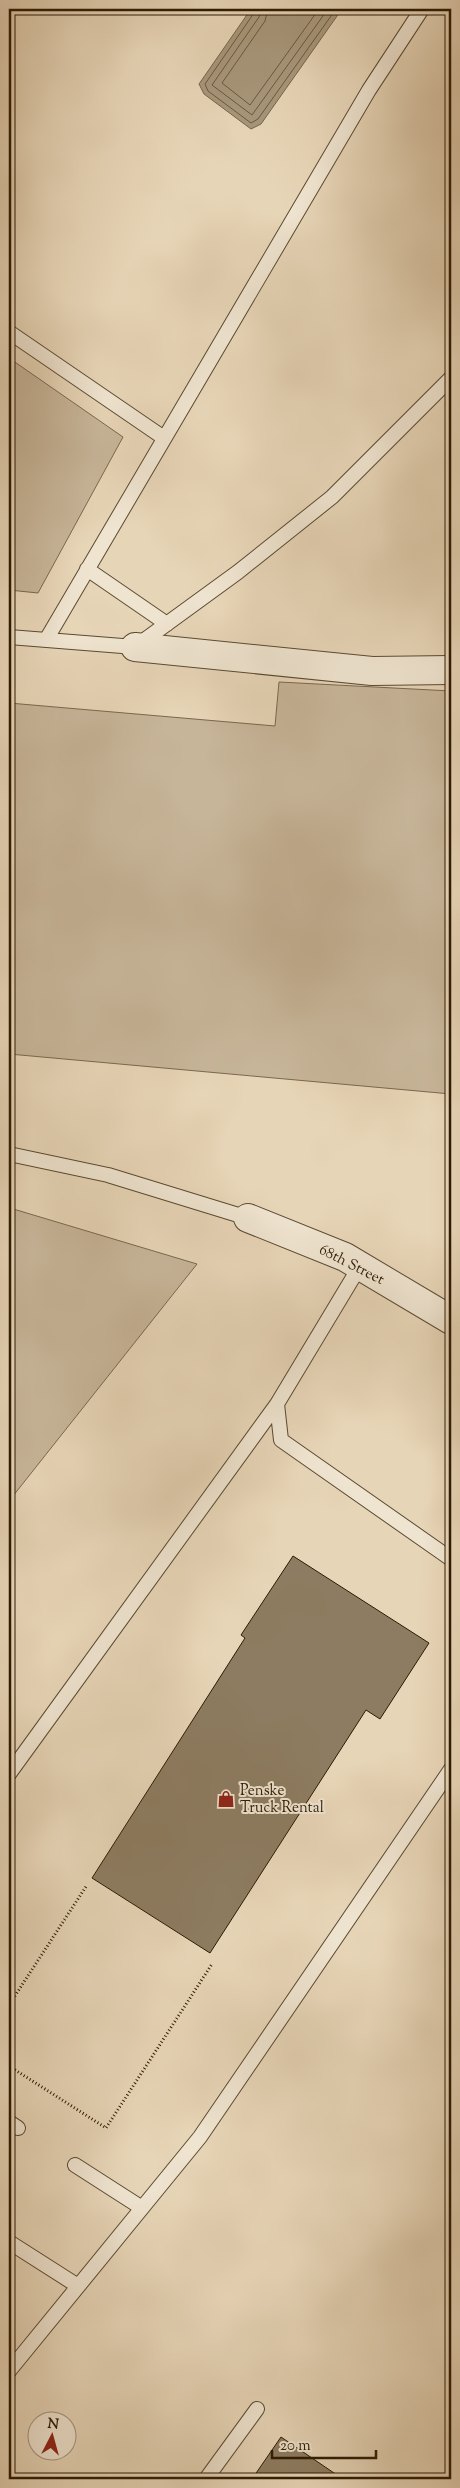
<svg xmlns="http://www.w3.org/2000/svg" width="460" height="2488" font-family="'Sorts Mill Goudy',serif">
<rect width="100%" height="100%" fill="#e7d5b7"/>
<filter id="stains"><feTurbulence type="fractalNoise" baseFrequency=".004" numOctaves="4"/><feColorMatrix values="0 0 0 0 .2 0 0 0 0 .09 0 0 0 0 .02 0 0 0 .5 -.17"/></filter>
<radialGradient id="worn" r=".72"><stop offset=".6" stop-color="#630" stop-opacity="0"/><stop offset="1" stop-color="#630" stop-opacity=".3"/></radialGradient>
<path fill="#c7b599" stroke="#7a684e" d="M 9,358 L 123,437 L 38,593 L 9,590 Z
M 279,682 L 451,691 L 451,1094 L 9,1054 L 9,703 L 275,726 Z
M 10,1208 L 197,1264 L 9,1501 L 9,1222 Z"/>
<path fill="#a7967a" stroke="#76654b" d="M 251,9 L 342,9 L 261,124 L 251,129 L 204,94 L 199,84 Z"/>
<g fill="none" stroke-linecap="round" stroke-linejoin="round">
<path stroke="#6a583f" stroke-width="1" d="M 255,9 L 254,13 L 205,84 L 208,91 L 251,123 L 258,119 L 336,9
M 261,9 L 259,17 L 212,85 L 252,115 L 328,9
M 268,9 L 265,21 L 222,83 L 250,105 L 319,9"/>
</g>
<path fill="#8d7c61" stroke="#2c1b04" d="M 293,1556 L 429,1643 L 380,1719 L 366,1710 L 210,1953 L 92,1878 L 245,1638 L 241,1635 Z
M 281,2437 L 337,2475 L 334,2479 L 252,2479 Z"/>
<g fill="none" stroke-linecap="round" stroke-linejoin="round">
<g stroke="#5b4a31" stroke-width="16">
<path id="lane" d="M 9,332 L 164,438
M 87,569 L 167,624
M 9,637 L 135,647 L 238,572 L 332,497 L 451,378
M 46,640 L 369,90 L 422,9
M 9,1154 L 108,1175 L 248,1218
M 360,1266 L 277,1404 L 281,1440 L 451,1559
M 9,1774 L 277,1404
M 9,2122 L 18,2128
M 75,2165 L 142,2208
M 9,2242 L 78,2286
M 9,2371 L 200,2137 L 451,1769
M 206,2479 L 257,2409"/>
</g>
<g stroke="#5b4a31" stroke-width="30">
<path id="street" d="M 135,647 L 372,671 L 451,670
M 248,1218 L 345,1257 L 451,1320"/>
</g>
<path stroke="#2c1b04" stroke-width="3" stroke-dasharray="1 2.5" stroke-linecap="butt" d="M 9,2005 L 87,1885
M 9,2066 L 106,2128 L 212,1964"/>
<use href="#lane" stroke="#efe4d0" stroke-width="14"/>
<use href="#street" stroke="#efe4d0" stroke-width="28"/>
</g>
<defs>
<g id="shop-bare" transform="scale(1.35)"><path d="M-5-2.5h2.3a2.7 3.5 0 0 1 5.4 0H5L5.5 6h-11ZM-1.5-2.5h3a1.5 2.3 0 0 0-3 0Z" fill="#8f2418" stroke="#efe4d0" stroke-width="2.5" paint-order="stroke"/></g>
</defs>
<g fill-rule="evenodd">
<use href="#shop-bare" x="226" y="1799"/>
</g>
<g text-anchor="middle" stroke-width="4" stroke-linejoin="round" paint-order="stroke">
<g font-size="15" fill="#2c1b04" stroke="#efe4d0">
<text transform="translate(352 1264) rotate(27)" y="5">68th Street</text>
</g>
<g font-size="15" fill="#2c1b04" stroke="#efe4d0" text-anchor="start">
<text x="240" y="1795">Penske<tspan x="240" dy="17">Truck Rental</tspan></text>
</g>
</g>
<rect width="460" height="2488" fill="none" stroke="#e7d5b7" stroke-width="30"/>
<rect x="10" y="10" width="440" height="2468" fill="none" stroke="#2c1b04" stroke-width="2.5"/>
<rect x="15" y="15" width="430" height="2458" fill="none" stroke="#2c1b04"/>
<g transform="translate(52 2436) rotate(6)"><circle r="24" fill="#efe4d0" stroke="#a1947e"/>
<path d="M0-4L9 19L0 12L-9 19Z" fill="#8f2418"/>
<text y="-8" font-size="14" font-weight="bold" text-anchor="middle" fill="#2c1b04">N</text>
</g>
<path d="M272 2450v8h104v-8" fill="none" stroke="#2c1b04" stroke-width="2.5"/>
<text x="280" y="2450" font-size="15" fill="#2c1b04" stroke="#efe4d0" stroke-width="4" paint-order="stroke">20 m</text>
<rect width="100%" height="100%" filter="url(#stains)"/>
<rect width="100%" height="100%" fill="url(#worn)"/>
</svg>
